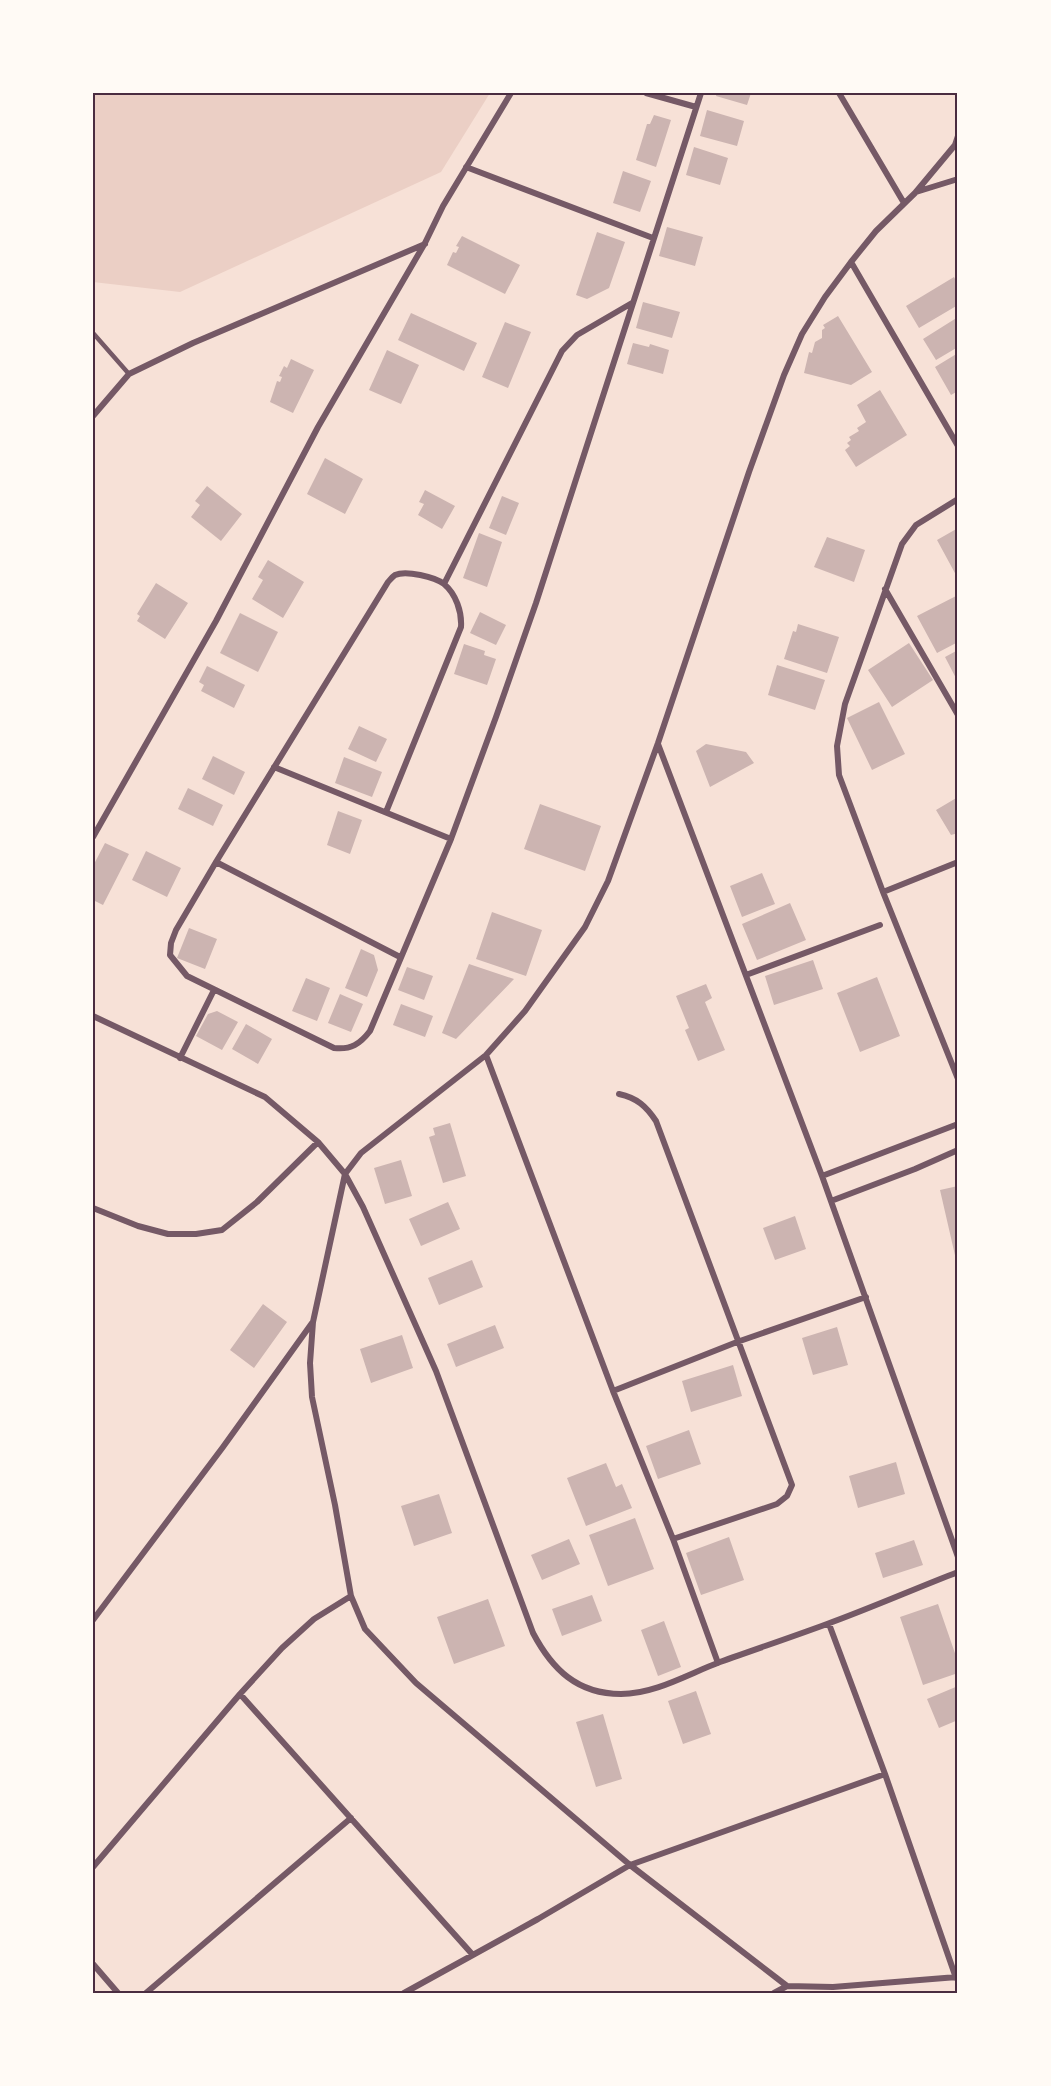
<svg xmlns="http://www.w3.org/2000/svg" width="1051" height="2086" font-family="'Nunito Sans',sans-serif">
<rect width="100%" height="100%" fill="#f7e1d7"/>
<path fill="#ebcfc5" d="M 93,93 L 490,93 L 441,172 L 180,292 L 93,282 Z"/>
<path fill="#ccb4b1" d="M 717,93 L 751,93 L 747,105 L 716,96 Z
M 707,110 L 744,121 L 737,146 L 700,136 Z
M 654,115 L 671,120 L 656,167 L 636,160 L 647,124 L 650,124 Z
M 694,147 L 728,158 L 720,185 L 686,175 Z
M 623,171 L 651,181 L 640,212 L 613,203 Z
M 667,227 L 703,237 L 695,266 L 659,256 Z
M 597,232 L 625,242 L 609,288 L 587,299 L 576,295 Z
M 462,236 L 520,265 L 505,294 L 447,265 L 453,252 L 456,253 L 459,247 L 456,246 Z
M 954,277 L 958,285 L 958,305 L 919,328 L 906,306 Z
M 643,302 L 680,312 L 672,338 L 636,328 Z
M 411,313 L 477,343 L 464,371 L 398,340 Z
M 838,316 L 872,372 L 851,385 L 804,373 L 809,352 L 812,353 L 815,342 L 822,338 L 822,330 L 825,328 L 823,325 Z
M 958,317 L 958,347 L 936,360 L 923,339 Z
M 505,322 L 531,332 L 508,388 L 482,377 Z
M 633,343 L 649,347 L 650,344 L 669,350 L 663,374 L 627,364 Z
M 387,350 L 419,365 L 401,404 L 369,390 Z
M 958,353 L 958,391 L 951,395 L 935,367 Z
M 291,359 L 314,370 L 293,413 L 270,402 L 277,381 L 280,382 L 282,377 L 279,376 L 284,366 L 287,368 Z
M 880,390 L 907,435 L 856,467 L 845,450 L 850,446 L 847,443 L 851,440 L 849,437 L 859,431 L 857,428 L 866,422 L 857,405 Z
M 325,458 L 363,479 L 345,514 L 307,494 Z
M 207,486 L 242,514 L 221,541 L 191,517 L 200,505 L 195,501 Z
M 425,490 L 455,506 L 442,529 L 418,515 L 424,504 L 419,502 Z
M 502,496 L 519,503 L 506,535 L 489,528 Z
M 958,528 L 958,574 L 956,575 L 937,540 Z
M 479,533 L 502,542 L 487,587 L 463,578 Z
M 827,537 L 865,550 L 854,582 L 814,567 Z
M 268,560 L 304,582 L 283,618 L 252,599 L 263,580 L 258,577 Z
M 156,583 L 188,603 L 165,639 L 137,621 L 140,616 L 137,614 Z
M 958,595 L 958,642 L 937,653 L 917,616 Z
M 480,612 L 506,625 L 496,645 L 470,633 Z
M 240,613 L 278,632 L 258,672 L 220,653 Z
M 798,624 L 839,637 L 827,673 L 784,659 L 793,631 L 796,632 Z
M 909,643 L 933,680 L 892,707 L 868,670 Z
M 464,644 L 485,651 L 484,655 L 496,659 L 487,685 L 454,674 Z
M 958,650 L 958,682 L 945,657 Z
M 777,665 L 825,680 L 815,710 L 768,695 Z
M 207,666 L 245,685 L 234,708 L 201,691 L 204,685 L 199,682 Z
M 879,702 L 905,754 L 872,770 L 847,718 Z
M 359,726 L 387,739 L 376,762 L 348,749 Z
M 706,744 L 746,752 L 754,763 L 710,787 L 696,751 Z
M 213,756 L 245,772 L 234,795 L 202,779 Z
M 344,757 L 382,772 L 372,797 L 335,783 Z
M 188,788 L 223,805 L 213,826 L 178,809 Z
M 958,797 L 958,833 L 951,835 L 936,810 Z
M 540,804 L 601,826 L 585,871 L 524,849 Z
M 338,811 L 362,820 L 350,854 L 327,845 Z
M 105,843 L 129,854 L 103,905 L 93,900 L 93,866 Z
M 146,851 L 181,868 L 167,897 L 132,880 Z
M 762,873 L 775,904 L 742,917 L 730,886 Z
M 790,903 L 806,940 L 757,960 L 742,924 Z
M 492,912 L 542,930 L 526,976 L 476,959 Z
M 189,928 L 217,939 L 205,969 L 177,958 Z
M 361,949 L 374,955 L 378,970 L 367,997 L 345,988 Z
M 813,960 L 823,989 L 774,1005 L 765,976 Z
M 469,964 L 514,979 L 456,1039 L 442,1033 Z
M 407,967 L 433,976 L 424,1000 L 398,990 Z
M 877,977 L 900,1036 L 860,1052 L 837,993 Z
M 306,978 L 330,988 L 317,1021 L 292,1011 Z
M 706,984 L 712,998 L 705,1002 L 725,1050 L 698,1061 L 685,1030 L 689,1028 L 676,996 Z
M 340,994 L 363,1004 L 351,1032 L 328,1023 Z
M 401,1004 L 433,1016 L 425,1037 L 393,1025 Z
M 217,1011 L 238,1022 L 222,1050 L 196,1036 L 208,1014 Z
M 246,1024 L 272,1039 L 258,1064 L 232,1049 Z
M 450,1123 L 466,1176 L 443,1183 L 429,1137 L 435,1135 L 433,1128 Z
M 401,1160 L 412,1196 L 385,1204 L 374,1168 Z
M 958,1186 L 958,1264 L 957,1264 L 940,1190 Z
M 448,1202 L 460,1229 L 421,1246 L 409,1219 Z
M 795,1216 L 806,1249 L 775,1260 L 763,1228 Z
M 472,1260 L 483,1287 L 439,1305 L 428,1278 Z
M 263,1304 L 287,1322 L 254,1368 L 230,1350 Z
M 495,1325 L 504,1348 L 456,1367 L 447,1344 Z
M 837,1327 L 848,1365 L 813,1375 L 802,1338 Z
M 402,1335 L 413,1368 L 371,1383 L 360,1349 Z
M 733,1365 L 742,1396 L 691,1412 L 682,1381 Z
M 689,1430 L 701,1464 L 658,1479 L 646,1446 Z
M 896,1462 L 905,1494 L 858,1508 L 849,1476 Z
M 606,1463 L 616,1487 L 622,1484 L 632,1508 L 586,1526 L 567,1478 Z
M 439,1494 L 452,1533 L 414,1546 L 401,1506 Z
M 635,1518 L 654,1569 L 608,1586 L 589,1535 Z
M 729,1537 L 744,1580 L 701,1595 L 686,1553 Z
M 569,1539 L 580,1564 L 542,1580 L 531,1555 Z
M 914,1540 L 923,1565 L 883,1578 L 875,1553 Z
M 592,1595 L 602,1621 L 562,1636 L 552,1609 Z
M 488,1599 L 505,1646 L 454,1664 L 437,1617 Z
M 938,1604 L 958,1662 L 958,1673 L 923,1685 L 900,1617 Z
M 664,1621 L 681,1667 L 658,1676 L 641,1630 Z
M 958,1686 L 958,1720 L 939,1728 L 927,1699 Z
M 696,1691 L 711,1734 L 683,1744 L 668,1701 Z
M 603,1714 L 622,1779 L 596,1787 L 576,1722 Z"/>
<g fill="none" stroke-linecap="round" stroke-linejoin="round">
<path stroke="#755966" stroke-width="4.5" d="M 93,333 L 129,374"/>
<path stroke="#755966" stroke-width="6" d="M 646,93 L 696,107
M 839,93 L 904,203
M 466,167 L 653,238
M 916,192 L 958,179
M 851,262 L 958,446
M 93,416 L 129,374 L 193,343 L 425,244
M 958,499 L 916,525 L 902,544 L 845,704 L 837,746 L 839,775 L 883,892 L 958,1079
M 444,584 L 562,351 L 577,335 L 632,303
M 885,589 L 958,715
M 658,744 L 822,1176 L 958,1557
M 274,767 L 451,839
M 386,812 L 461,627 C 462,612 456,594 444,584 C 435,577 406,570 395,575 C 392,577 390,580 388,582 L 216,862 L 176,930 L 171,943 L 170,955 L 187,976 L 334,1048 C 351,1050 360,1044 370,1031 L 451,839 L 496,717 L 536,603 L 701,93
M 93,837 L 216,621 L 318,427 L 425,243 L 443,206 L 511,93
M 216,862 L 400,957
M 883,892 L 958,862
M 746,975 L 880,925
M 93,1016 L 265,1097 L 318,1142 L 345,1174 L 363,1207 L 436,1371 L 533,1633 C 552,1669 577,1694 621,1694 C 655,1694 688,1674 720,1662 C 756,1649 792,1637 827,1624 C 871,1608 914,1589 958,1572
M 486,1055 L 613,1391 L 673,1539 L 718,1663
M 180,1058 L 214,990
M 619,1094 C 637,1098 646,1106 656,1121 L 792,1485 L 787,1496 L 777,1504 L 673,1539
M 822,1176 L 958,1124
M 831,1201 L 915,1169 L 958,1150
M 93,1208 L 138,1226 L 168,1234 L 196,1234 L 222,1230 L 257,1202 L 318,1142
M 613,1391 L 737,1342 L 866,1297
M 93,1620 L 223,1447 L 312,1323
M 829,1624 L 885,1774 L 956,1978
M 240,1694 L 472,1954
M 93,1867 L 240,1694 L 282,1648 L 314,1619 L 351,1596
M 93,1964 L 118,1993
M 787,1986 L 630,1865 L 416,1683 L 365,1629 L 351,1596 L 335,1505 L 312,1397 L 310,1363 L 313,1322 L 345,1174 L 361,1153 L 486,1055 L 525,1011 L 585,927 L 608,881 L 658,743 L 749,472 L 784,375 L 802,334 L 825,297 L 851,262 L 876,231 L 915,193 L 955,145 L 958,136
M 146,1993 L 351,1818
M 404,1993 L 538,1919 L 630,1865 L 885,1774
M 774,1993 L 787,1986 L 833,1987 L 957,1977"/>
</g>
<rect width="1051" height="2086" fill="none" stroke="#fffaf5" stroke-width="189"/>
<rect x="94" y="94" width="862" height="1898" fill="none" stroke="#4a2c40" stroke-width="2"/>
</svg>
